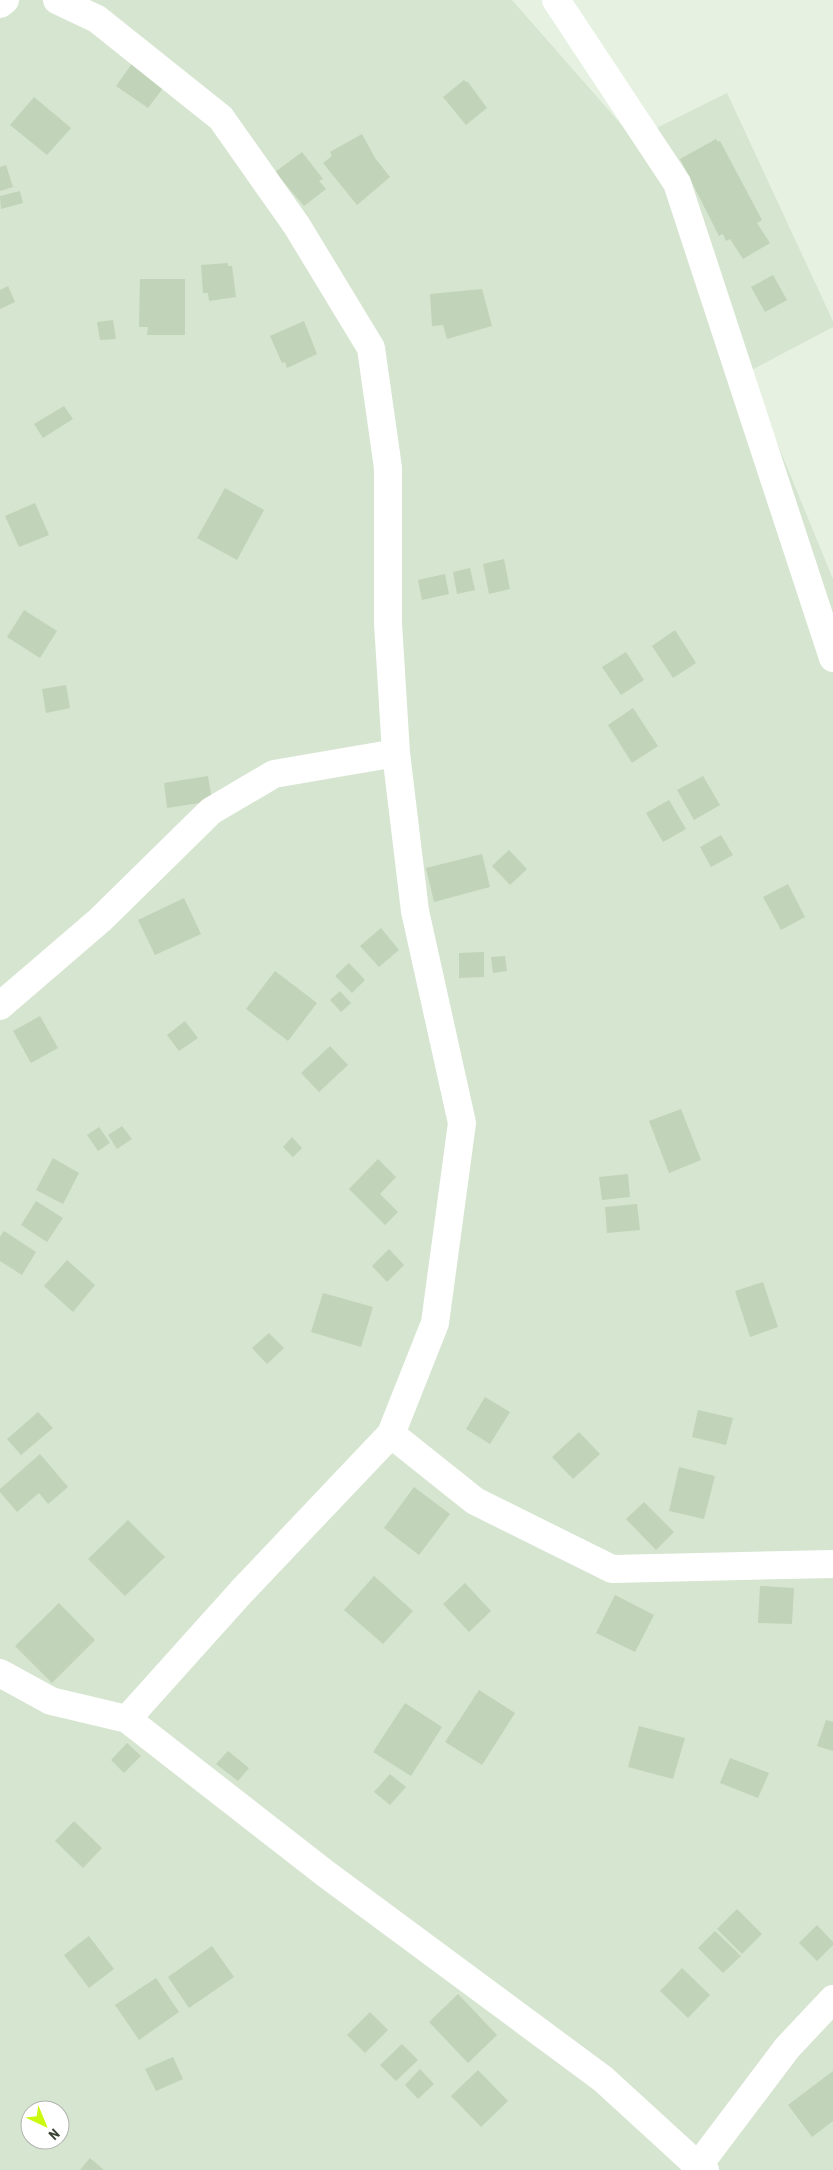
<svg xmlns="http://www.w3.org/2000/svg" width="833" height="2170" font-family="'Roboto Condensed',sans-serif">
<rect width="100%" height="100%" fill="#e6f1e2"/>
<path fill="#d6e5d0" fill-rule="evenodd" d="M 0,0 L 512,0 L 634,139 L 727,93 L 833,321 L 833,327 L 748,372 L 833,579 L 833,2170 L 0,2170 ZM 30,2110 L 60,2110 L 60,2140 L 30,2140 Z"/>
<path fill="#c1d3b8" d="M 134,61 L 166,84 L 148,108 L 116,86 Z
M 464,80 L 466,82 L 468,82 L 487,108 L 466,125 L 443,97 Z
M 34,97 L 71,128 L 47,155 L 10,125 Z
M 362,134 L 375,158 L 390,177 L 357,205 L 323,163 L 332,156 L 330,152 Z
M 716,139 L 718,142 L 720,141 L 762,220 L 757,223 L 770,243 L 743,259 L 730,239 L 726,241 L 723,234 L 719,236 L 680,159 Z
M 302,152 L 323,179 L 319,181 L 326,189 L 304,206 L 275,172 Z
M 6,165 L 13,187 L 0,191 L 0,167 Z
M 20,191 L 23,203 L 1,209 L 0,196 Z
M 228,263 L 228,266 L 232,266 L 236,297 L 209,301 L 208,293 L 203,293 L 201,265 Z
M 773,275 L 787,300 L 765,312 L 751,287 Z
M 140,279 L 185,279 L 185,335 L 147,335 L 148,327 L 139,327 Z
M 8,286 L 15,302 L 0,309 L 0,290 Z
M 482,289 L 492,326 L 447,339 L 443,325 L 432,326 L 430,294 Z
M 113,320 L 116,339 L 100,340 L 97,322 Z
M 304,321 L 317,354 L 287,368 L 285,362 L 282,363 L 270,336 Z
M 64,406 L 73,419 L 43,438 L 34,424 Z
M 225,488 L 264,510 L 237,560 L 197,538 Z
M 35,503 L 49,535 L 19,547 L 5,516 Z
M 504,559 L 510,589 L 489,594 L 483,564 Z
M 470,568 L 475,590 L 457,594 L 453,572 Z
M 445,574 L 449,594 L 422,600 L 418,580 Z
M 24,610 L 57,631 L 40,658 L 7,637 Z
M 675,630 L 696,663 L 673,678 L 652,646 Z
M 626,652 L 644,680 L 621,695 L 602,667 Z
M 66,685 L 70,708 L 46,713 L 42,689 Z
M 633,708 L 658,746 L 632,763 L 608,725 Z
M 208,776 L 212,801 L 167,808 L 164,783 Z
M 703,776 L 720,805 L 694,820 L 677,790 Z
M 669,800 L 686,829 L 663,842 L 646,813 Z
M 721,835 L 733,855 L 711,867 L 700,847 Z
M 509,850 L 527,869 L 510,885 L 492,866 Z
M 482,854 L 490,887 L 434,902 L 426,868 Z
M 788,884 L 805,917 L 781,930 L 763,897 Z
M 184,898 L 201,934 L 155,955 L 138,920 Z
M 381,928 L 399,950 L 379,967 L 360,946 Z
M 484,952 L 484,977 L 459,978 L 459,953 Z
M 505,956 L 507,971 L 493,973 L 491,957 Z
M 349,963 L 365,980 L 352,993 L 335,976 Z
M 275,971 L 317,1003 L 288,1041 L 246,1009 Z
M 340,991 L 351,1003 L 341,1012 L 330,1000 Z
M 40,1016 L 58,1048 L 31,1063 L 13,1031 Z
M 185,1021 L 198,1038 L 179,1051 L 167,1035 Z
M 330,1046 L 348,1065 L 319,1092 L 301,1073 Z
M 681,1109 L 701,1160 L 669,1173 L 649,1121 Z
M 122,1126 L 132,1139 L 117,1149 L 108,1135 Z
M 99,1127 L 110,1143 L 98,1151 L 87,1135 Z
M 292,1137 L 302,1148 L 293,1157 L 283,1147 Z
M 53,1158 L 79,1173 L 63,1204 L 36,1190 Z
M 378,1159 L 396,1177 L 380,1194 L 398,1212 L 385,1225 L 349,1189 Z
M 628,1174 L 630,1197 L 602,1200 L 599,1177 Z
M 36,1201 L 63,1218 L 47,1242 L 21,1225 Z
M 637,1204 L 640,1230 L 607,1233 L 605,1207 Z
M 4,1231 L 36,1252 L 22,1275 L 0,1261 L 0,1237 Z
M 389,1249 L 404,1265 L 387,1282 L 372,1266 Z
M 67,1260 L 95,1285 L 73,1312 L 44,1286 Z
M 763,1282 L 778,1327 L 750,1337 L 735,1291 Z
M 323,1293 L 373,1307 L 361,1347 L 311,1332 Z
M 269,1333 L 284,1348 L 267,1364 L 252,1348 Z
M 485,1397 L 510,1412 L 490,1444 L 466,1429 Z
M 698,1410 L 733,1418 L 726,1445 L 692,1437 Z
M 38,1412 L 53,1428 L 21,1455 L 7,1439 Z
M 579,1432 L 600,1454 L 573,1479 L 552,1457 Z
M 40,1454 L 68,1487 L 48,1504 L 39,1493 L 17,1512 L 0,1492 L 0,1489 Z
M 679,1467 L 715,1476 L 704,1519 L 669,1511 Z
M 414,1487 L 450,1514 L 419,1555 L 384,1528 Z
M 644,1502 L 674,1532 L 656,1550 L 626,1519 Z
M 128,1520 L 165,1557 L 125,1596 L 88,1559 Z
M 374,1576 L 413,1611 L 383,1644 L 344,1610 Z
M 465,1583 L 491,1611 L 469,1632 L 443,1604 Z
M 760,1586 L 794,1588 L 792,1624 L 758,1623 Z
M 615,1595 L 654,1615 L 635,1652 L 596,1633 Z
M 59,1603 L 95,1640 L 52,1683 L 15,1646 Z
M 479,1690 L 515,1713 L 482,1765 L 445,1742 Z
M 405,1703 L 442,1727 L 411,1776 L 373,1752 Z
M 826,1720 L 833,1722 L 833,1751 L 817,1746 Z
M 639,1726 L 685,1738 L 673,1779 L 628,1767 Z
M 127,1743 L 141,1756 L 124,1773 L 111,1760 Z
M 228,1751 L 249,1768 L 238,1781 L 216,1764 Z
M 730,1758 L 769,1773 L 758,1798 L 720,1783 Z
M 390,1774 L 406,1787 L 390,1805 L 374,1792 Z
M 74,1821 L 102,1848 L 83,1868 L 55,1841 Z
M 737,1909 L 762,1934 L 742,1954 L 717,1929 Z
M 817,1925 L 833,1942 L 833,1945 L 817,1961 L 799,1943 Z
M 715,1931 L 741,1956 L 723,1973 L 698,1948 Z
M 89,1936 L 114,1969 L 89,1988 L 64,1955 Z
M 212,1946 L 234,1977 L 189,2008 L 168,1977 Z
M 682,1968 L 710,1995 L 688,2018 L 660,1991 Z
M 156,1978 L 179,2012 L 139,2040 L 115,2005 Z
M 458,1994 L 497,2035 L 468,2063 L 429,2022 Z
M 370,2012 L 388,2030 L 365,2053 L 347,2035 Z
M 402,2044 L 418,2060 L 396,2081 L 380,2065 Z
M 173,2057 L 183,2079 L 156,2091 L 145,2069 Z
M 420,2069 L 434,2084 L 418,2099 L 405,2085 Z
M 478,2070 L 508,2101 L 481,2127 L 451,2096 Z
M 833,2071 L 833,2121 L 812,2137 L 788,2105 Z
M 90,2158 L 104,2170 L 80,2170 Z"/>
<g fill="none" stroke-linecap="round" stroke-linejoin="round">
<path stroke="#fff" stroke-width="28" d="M 57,0 L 97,19 L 221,118 L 297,226 L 371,348 L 388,468 L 388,623 L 396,753 L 415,911 L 462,1123 L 435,1323 L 391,1434 L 242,1591 L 127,1719
M 556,0 L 677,183 L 833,658
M 0,4 L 5,0
M 0,1006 L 100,920 L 211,811 L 274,774 L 396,753
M 391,1434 L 475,1501 L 612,1569 L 833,1564
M 0,1673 L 51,1701 L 127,1719 L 326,1874 L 603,2079 L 697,2165 L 705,2170
M 695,2170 L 787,2048 L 833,1999"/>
</g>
<g transform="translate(45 2125) rotate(136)"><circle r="24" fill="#ffffff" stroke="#afb4ad"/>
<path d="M0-4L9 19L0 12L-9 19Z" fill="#cbfa10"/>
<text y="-8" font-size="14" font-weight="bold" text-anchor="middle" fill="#384333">N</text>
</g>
</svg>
